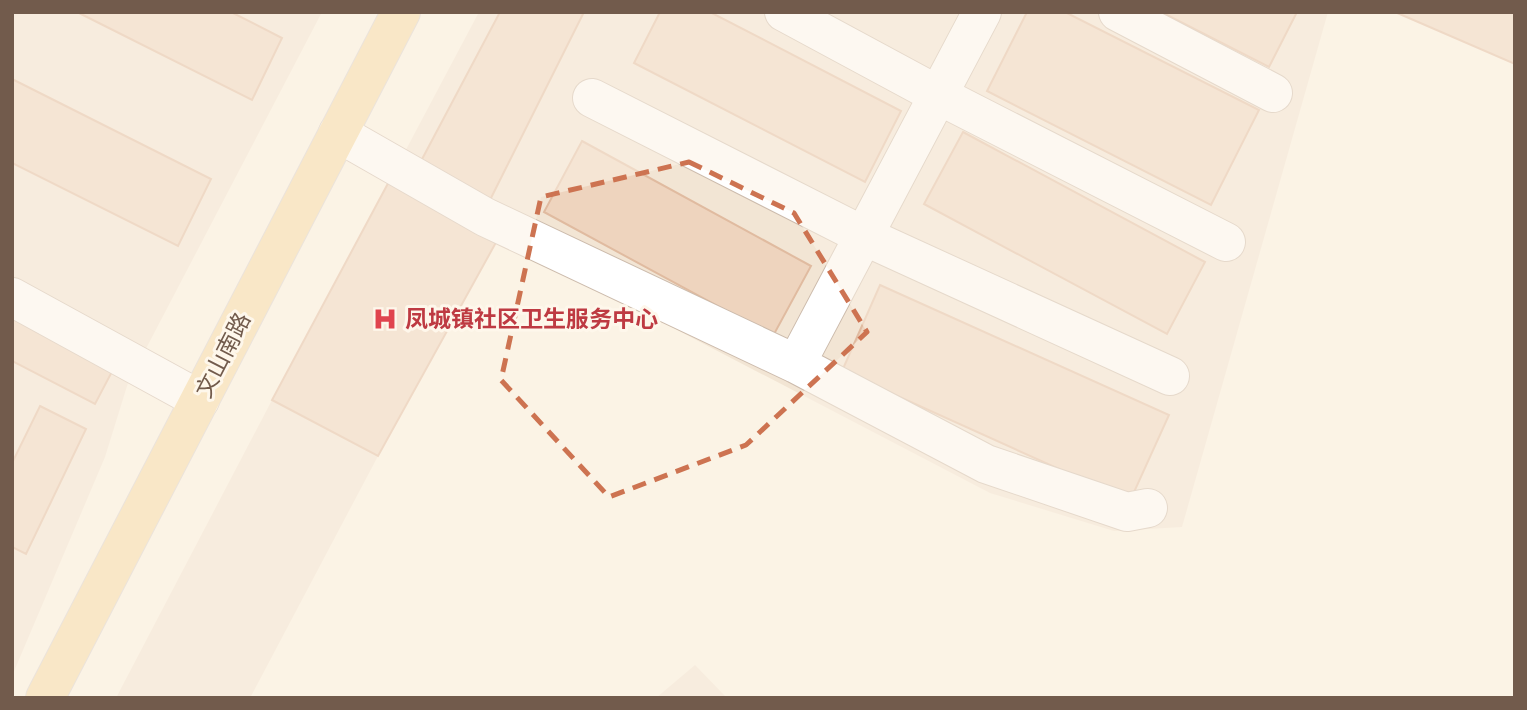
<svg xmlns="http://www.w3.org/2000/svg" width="1527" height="710" font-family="Cabin,'Noto Sans SC',sans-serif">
<rect width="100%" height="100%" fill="#fbf3e5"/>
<path fill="#f2e5d4" d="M 12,12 L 322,12 L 139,362 L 12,291 Z
M 479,12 L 1328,12 L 1182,527 L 1114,531 L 990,493 L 499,237 L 392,176 Z
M 12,302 L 132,370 L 105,457 L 12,676 Z
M 272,400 L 378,456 L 250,698 L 116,698 Z
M 695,665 L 727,698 L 656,698 Z"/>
<path fill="#eed4be" stroke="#e0bba0" stroke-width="2" d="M 77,12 L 231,12 L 282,38 L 252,100 Z
M 500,12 L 584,12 L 487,206 L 420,163 Z
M 660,12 L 710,12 L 901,111 L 865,182 L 634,63 Z
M 1027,12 L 1065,12 L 1259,110 L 1211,205 L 987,91 Z
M 1161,12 L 1297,12 L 1269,67 Z
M 1395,12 L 1515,12 L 1515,64 Z
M 12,79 L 211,179 L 178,246 L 12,163 Z
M 963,132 L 1205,262 L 1167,334 L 924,204 Z
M 582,141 L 811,266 L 773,336 L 544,212 Z
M 392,176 L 499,237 L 378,456 L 272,400 Z
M 880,285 L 1169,415 L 1130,501 L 842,371 Z
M 12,310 L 116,364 L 95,404 L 12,361 Z
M 40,406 L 86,429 L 26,554 L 12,547 L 12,463 Z"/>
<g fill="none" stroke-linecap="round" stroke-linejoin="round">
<g stroke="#ccbbac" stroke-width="40">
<path id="minor" d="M 784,12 L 938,95 L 1226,242
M 1118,12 L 1273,93
M 592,98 L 864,236 L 1170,376
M 338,133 L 485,217 L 796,364 L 986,464 L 1127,512 L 1148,508
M 12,297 L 200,400
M 796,364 L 982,12"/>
</g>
<g stroke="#d8d1cd" stroke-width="40">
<path id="major" d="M 45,698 L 401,12"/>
</g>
<use href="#minor" stroke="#fff" stroke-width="38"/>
<use href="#major" stroke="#f5daa2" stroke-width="38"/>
</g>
<path d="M0 0H1527V710H0ZM 689,162 L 794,213 L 867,332 L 746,445 L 609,497 L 501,380 L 541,197 Z" fill="#fbf3e5" fill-opacity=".55" fill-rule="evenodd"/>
<path fill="none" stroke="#cd7351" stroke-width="5" stroke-dasharray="14 9" stroke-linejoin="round" d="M 689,162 L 794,213 L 867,332 L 746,445 L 609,497 L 501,380 L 541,197 Z"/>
<defs>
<g id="hospital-bare" transform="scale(1.89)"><path d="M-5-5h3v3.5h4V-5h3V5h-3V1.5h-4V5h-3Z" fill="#e0444e" stroke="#fef7eb" stroke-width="2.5" paint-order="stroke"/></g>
</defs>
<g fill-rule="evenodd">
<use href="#hospital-bare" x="385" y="319"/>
</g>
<g text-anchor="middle" stroke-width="6" stroke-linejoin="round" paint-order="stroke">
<g font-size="23" font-weight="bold" fill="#be3a42" stroke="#fef7eb" text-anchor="start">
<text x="405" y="327">凤城镇社区卫生服务中心</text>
</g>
<g font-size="23" fill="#725b4c" stroke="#fef7eb">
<text transform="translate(223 355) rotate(-63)" y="8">文山南路</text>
</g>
</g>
<rect width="1527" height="710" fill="none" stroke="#725b4c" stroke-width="28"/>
</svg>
